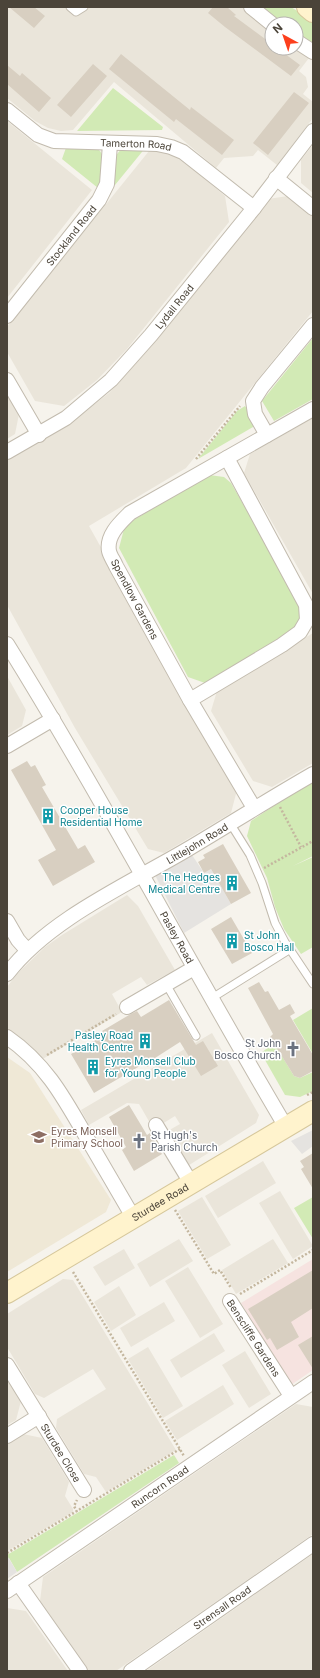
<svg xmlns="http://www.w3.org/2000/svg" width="320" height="1678" font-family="Inter,sans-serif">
<rect width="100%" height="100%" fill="#f6f3ec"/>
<path fill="#eae5da" d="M 7,7 L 242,7 L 272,29 L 272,48 L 296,48 L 309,58 L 299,71 L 306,77 L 308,87 L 303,94 L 313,102 L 313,118 L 277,165 L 258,150 L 253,156 L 224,158 L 216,168 L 114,82 L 73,130 L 61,131 L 48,128 L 35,121 L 7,98 Z
M 7,121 L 92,190 L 7,298 Z
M 313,145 L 313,193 L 301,183 L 301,160 Z
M 149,151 L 162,151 L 178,156 L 225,196 L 229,222 L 127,349 L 97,380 L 64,406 L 35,401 L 7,352 L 7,327 Z
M 288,196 L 313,216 L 313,311 L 186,468 L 89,526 L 237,790 L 231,813 L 164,853 L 148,849 L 75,728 L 7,605 L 7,460 L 44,440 L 79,416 L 109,393 L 149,349 L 268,199 Z
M 7,386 L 20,409 L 15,434 L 7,439 Z
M 313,418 L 313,594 L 244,473 L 250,454 Z
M 313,633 L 313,763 L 272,787 L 253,781 L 211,711 L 217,691 Z
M 7,676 L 26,710 L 22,726 L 7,735 Z
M 127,895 L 138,906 L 175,970 L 147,985 L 141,977 L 112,994 L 122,1012 L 41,1060 L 7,1030 L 7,987 L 17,974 L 45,947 L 62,935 Z
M 212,1033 L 259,1115 L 256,1123 L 186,1167 L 166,1132 L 180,1124 L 175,1116 L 162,1124 L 158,1118 L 150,1123 L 139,1104 L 127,1103 L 89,1125 L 81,1110 Z
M 263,1161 L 276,1183 L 218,1218 L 205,1196 Z
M 280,1191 L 313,1246 L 293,1259 L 259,1203 Z
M 202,1197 L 231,1245 L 207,1259 L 178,1211 Z
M 179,1239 L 193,1261 L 150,1287 L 137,1264 Z
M 273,1239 L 288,1263 L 236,1294 L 222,1270 Z
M 124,1249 L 135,1268 L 105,1286 L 93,1267 Z
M 188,1267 L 223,1324 L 200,1338 L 165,1281 Z
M 63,1279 L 73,1280 L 176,1450 L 106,1492 L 96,1477 L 84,1474 L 56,1428 L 57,1419 L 106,1389 L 93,1369 L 44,1398 L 35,1394 L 7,1347 L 7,1314 Z
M 119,1286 L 136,1315 L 111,1331 L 94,1302 Z
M 164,1302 L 175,1321 L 131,1347 L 120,1328 Z
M 214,1333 L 225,1351 L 181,1378 L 170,1360 Z
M 148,1347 L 183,1406 L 163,1418 L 128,1359 Z
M 245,1351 L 271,1394 L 249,1408 L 222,1365 Z
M 7,1379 L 21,1401 L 16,1420 L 7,1425 Z
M 223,1385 L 234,1404 L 177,1440 L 165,1421 Z
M 296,1404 L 313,1407 L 313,1534 L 116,1671 L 89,1671 L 40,1601 L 43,1577 Z
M 23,1434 L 42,1438 L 69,1482 L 65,1496 L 73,1509 L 73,1512 L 7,1551 L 7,1444 Z
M 313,1554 L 313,1671 L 146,1671 Z
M 7,1608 L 26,1611 L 68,1671 L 7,1671 Z"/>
<path fill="#efe8d6" d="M 7,1057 L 30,1073 L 111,1200 L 106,1212 L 7,1272 Z"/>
<path fill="#f6e3e0" d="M 313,1259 L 313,1370 L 291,1385 L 241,1303 Z"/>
<path fill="#d2eab5" d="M 263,7 L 291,7 L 313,21 L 313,43 L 296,32 L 296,24 L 284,24 Z
M 113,88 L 163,127 L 162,130 L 77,131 Z
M 67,145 L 96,148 L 100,151 L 103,156 L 104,173 L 98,188 L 62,159 Z
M 146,147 L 115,185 L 112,183 C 113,172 112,153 124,148 C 130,146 140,147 146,147 Z
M 313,338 L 313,399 L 274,421 L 262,401 Z
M 245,406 L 253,419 L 253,427 L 198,459 L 237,411 Z
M 209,475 L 224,477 L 231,483 L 302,606 L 301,618 L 292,632 L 205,683 L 188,677 L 119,548 L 124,529 L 132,521 Z
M 313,780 L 313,856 L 293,866 L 313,857 L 313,947 L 301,954 L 284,929 L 275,907 L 267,878 L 247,836 L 251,821 Z
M 313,1008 L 313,1054 L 293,1020 Z
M 274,1043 L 294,1076 L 300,1078 L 313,1072 L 313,1069 L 313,1091 L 300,1097 L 285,1095 L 261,1053 Z
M 313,1197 L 313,1239 L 294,1208 Z
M 174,1455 L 179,1463 L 17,1572 L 9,1558 L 7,1558 L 7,1555 Z"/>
<path fill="#e5e3e0" d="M 188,849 L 204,873 L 211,869 L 231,904 L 184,933 L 152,869 Z
M 313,1130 L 313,1146 L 302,1154 L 291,1141 Z
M 8,1557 L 17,1572 L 7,1579 L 7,1558 Z"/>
<path fill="#d8cfc1" d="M 9,7 L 34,7 L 45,16 L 34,28 Z
M 213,7 L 227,7 L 236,15 L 234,16 L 272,44 L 272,48 L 277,48 L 300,65 L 291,76 L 225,27 L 208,13 Z
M 121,54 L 190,110 L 191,107 L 234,140 L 222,155 L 176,119 L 174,122 L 109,69 Z
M 93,64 L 107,76 L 71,117 L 57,105 Z
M 7,65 L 20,76 L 22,73 L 51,98 L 39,112 L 7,84 Z
M 294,92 L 309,103 L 268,155 L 253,143 Z
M 27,761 L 31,767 L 35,765 L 46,785 L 42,787 L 78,849 L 85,845 L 95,862 L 53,886 L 38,860 L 56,850 L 11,770 Z
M 223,844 L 251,893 L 231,904 L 211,869 L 204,873 L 198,862 L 205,858 L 203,855 Z
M 231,917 L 252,953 L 232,964 L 211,929 Z
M 259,982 L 265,992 L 268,991 L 279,1010 L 290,1004 L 295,1013 L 290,1016 L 313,1055 L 313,1071 L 300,1078 L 294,1076 L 270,1037 L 273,1034 L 248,988 Z
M 169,1000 L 196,1045 L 203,1041 L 218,1066 L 201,1076 L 180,1042 L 155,1058 L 157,1061 L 147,1067 L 145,1063 L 94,1093 L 71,1054 L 104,1035 L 102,1031 L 129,1015 L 137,1011 L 141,1017 Z
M 129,1105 L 147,1135 L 150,1133 L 162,1154 L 134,1171 L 122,1150 L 126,1147 L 109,1117 Z
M 313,1153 L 313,1189 L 301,1169 L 304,1167 L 300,1161 Z
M 313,1270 L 313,1308 L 291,1322 L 299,1337 L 277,1350 L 270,1338 L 267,1340 L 248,1309 Z
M 313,1336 L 313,1369 L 298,1345 Z"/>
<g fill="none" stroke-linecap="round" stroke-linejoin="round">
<g stroke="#c2bbae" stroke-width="9">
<path id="lane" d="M 70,7 L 76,12 L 84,7
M 230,823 L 250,855 L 262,883 L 275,923 L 285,942 L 313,984
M 166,984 L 196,1036
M 212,998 L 289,950"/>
</g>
<g stroke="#c2bbae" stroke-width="16">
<g id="street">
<path d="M 251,7 L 272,24"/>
<path d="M 296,41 L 313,52"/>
<path id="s1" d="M 7,110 L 38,135 L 54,141 L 157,144 L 171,147 L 183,152 L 254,208"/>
<path d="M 276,178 L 313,208"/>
<path id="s2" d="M 7,316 L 99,200 L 107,184 L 110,144"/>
<path d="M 7,380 L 39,435"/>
<path d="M 267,435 L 255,414 L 253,401 L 262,387 L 313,325"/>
<path id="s3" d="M 7,452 L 66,418 L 111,380 L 151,335 L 254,208 L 313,131"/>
<path id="s4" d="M 7,644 C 105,802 191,967 286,1127"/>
<path d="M 190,700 L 282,645 L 300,632 L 307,620 L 306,605 L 227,458"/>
<path d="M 7,746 L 53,719"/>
<path d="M 254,808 L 190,700 L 116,566 C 114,561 110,556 109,551 C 106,535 121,522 130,513 L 313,409"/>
<path d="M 7,921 L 18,940 L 27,950"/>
<path id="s5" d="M 7,974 C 49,919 129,884 188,849 C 230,824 271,798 313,774"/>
<path d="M 127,1007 L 194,968"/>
<path d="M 7,1037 C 46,1064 64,1098 87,1138 C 102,1164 118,1191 133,1217"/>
<path d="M 156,1125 L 191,1183"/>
<path id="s6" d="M 230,1301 L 291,1396"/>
<path id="s7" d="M 7,1365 L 84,1490"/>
<path d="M 7,1436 L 39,1416"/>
<path d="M 18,1583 L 80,1671"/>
<path id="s8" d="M 7,1591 L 313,1382"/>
<path id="s9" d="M 131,1671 L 313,1544"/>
</g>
</g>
<g stroke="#d6c79b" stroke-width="22">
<g id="secondary">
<path d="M 307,7 L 313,12"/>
<path id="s10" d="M 7,1293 L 313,1111"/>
</g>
</g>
<path stroke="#c4b79f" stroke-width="2.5" stroke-dasharray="2 2" stroke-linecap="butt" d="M 196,459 L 240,406
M 280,807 L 301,847
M 264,868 L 313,841
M 47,1055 L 116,1014
M 307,1095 L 313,1092
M 175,1210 L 214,1274 L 220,1270 L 231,1288
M 73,1272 L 184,1456
M 240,1294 L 313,1250
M 77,1512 L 74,1506 L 77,1500
M 7,1553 L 180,1449"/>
<use href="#lane" stroke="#fff" stroke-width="7"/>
<use href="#street" stroke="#fff" stroke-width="14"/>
<use href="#secondary" stroke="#fff3cd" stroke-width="20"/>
</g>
<defs>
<g id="building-bare" transform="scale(1.2)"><path d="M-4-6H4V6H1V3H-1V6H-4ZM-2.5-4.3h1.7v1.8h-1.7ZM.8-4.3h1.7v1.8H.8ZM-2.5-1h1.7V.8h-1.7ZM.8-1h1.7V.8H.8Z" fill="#0f9aa8" stroke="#fff" stroke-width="2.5" paint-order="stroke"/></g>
<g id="church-bare" transform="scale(1.2)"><path d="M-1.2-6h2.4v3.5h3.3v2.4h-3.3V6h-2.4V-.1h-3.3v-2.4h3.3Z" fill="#6b7280" stroke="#fff" stroke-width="2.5" paint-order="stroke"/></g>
<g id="school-bare" transform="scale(1.2)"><path d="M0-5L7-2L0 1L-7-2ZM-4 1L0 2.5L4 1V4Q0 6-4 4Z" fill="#8d6e63" stroke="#fff" stroke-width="2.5" paint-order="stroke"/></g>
</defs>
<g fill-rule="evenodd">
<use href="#building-bare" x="48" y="816"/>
<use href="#building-bare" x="232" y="883"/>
<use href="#building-bare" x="232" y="941"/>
<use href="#building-bare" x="145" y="1041"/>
<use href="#church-bare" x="293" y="1049"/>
<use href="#building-bare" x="93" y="1067"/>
<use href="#school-bare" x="39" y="1137"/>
<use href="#church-bare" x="139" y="1141"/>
</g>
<g text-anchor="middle" stroke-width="3" stroke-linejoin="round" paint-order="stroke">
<g font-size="10" fill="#4b4439" stroke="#fff">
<text dy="4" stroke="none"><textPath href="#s1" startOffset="139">Tamerton Road</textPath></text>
<text dy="4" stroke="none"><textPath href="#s2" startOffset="103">Stockland Road</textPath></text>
<text dy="4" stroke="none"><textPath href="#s3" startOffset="224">Lydall Road</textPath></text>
<text transform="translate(135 599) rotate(62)" y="4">Spendlow Gardens</text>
<text dy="4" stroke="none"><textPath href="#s5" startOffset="232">Littlejohn Road</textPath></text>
<text dy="4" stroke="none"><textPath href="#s4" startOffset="339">Pasley Road</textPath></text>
<text dy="4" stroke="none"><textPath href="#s10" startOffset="178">Sturdee Road</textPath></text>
<text dy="4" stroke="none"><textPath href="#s6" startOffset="44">Benscliffe Gardens</textPath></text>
<text dy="4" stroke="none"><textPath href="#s7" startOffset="103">Sturdee Close</textPath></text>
<text dy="4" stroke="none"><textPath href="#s8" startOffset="185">Runcorn Road</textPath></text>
<text dy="4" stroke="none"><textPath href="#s9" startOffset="111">Strensall Road</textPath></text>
</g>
<g font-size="10" fill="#0d838f" stroke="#fff" text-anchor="start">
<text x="60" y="814">Cooper House<tspan x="60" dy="12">Residential Home</tspan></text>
<text x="220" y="881" text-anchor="end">The Hedges<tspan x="220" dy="12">Medical Centre</tspan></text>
<text x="244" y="939">St John<tspan x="244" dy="12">Bosco Hall</tspan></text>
<text x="133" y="1039" text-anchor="end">Pasley Road<tspan x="133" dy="12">Health Centre</tspan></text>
<text x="105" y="1065">Eyres Monsell Club<tspan x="105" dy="12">for Young People</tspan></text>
</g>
<g font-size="10" fill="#5b616d" stroke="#fff" text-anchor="end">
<text x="281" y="1047">St John<tspan x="281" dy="12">Bosco Church</tspan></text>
<text x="151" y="1139" text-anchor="start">St Hugh's<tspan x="151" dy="12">Parish Church</tspan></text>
</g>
<g font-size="10" fill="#785e54" stroke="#fff" text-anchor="start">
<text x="51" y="1135">Eyres Monsell<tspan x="51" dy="12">Primary School</tspan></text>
</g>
</g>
<rect width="320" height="1678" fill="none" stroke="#4b4439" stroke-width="16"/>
<g transform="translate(284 36) rotate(320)"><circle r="19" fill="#ffffff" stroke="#b7b4b0"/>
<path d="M0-3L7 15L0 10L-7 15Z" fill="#fc3f1d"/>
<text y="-6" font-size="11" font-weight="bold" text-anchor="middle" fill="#4b4439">N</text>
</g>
</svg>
